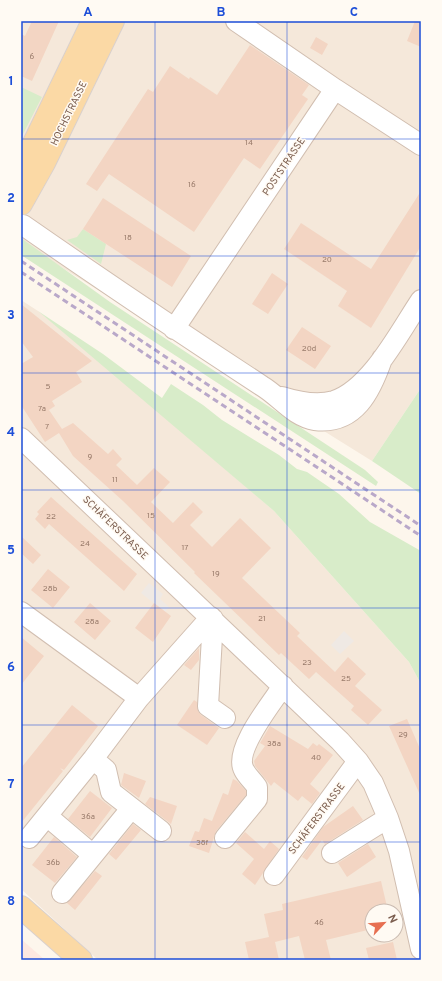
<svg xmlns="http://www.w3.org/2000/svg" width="442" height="981" font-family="Overpass,sans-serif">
<rect width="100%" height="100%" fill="#fdf6ec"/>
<path fill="#f5e8da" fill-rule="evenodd" d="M 21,21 L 421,21 L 421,388 L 372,461 L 21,242 Z
M 21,300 L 38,311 L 98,360 L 274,511 L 409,662 L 421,684 L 421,960 L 98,960 L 21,889 ZM 372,911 L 396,911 L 396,935 L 372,935 Z"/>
<path fill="#fde8e0" d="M 21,939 L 45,960 L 21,960 Z"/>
<path fill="#efe9e4" d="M 149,583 L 163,594 L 160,599 L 169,607 L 165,612 L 141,593 Z
M 344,631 L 354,641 L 340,654 L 331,645 Z"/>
<path fill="#d8ecc9" d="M 21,87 L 42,97 L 21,138 Z
M 83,229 L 106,244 L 101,264 L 67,240 L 77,237 Z
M 21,238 L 110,302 L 365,470 L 378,482 L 376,486 L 21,255 Z
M 38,311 L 103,354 L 162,398 L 171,384 L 203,405 L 222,420 L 279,455 L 297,469 L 307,472 L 339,494 L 370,522 L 421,551 L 421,684 L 409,662 L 274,511 Z
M 421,388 L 421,494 L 372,461 Z"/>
<path fill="#f3d5c3" d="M 32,21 L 59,21 L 32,81 L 21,76 L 21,34 L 25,36 Z
M 415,21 L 421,21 L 421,47 L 407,41 Z
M 316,37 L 328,44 L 322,55 L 310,48 Z
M 250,45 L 309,85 L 302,95 L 308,99 L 260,169 L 244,158 L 194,232 L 109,174 L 97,191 L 86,184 L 148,89 L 153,92 L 170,66 L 189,79 L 190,77 L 217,95 Z
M 421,191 L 421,246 L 371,328 L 338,306 L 347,291 L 284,249 L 301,223 L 371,269 Z
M 103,198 L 191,256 L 172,287 L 83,229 Z
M 272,273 L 288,284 L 268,314 L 252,304 Z
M 21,304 L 92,361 L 76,372 L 82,382 L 52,401 L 55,406 L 49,410 L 62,429 L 73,423 L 108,454 L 113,449 L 122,459 L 116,465 L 137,485 L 154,468 L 170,482 L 151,502 L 173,523 L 193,502 L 203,512 L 190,525 L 212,547 L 240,518 L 271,548 L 242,578 L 300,633 L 297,636 L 335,672 L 348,657 L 366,674 L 355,686 L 382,710 L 368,725 L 351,710 L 354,706 L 316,672 L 309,679 L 281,653 L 279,655 L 194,573 L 195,572 L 123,501 L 73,456 L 59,433 L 45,442 L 21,405 L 21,364 L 33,357 L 21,341 Z
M 302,327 L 331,346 L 315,369 L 286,350 Z
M 51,497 L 137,574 L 124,591 L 49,524 L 45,529 L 35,519 L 39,514 L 37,512 Z
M 21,536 L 41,555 L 33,564 L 21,553 Z
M 48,569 L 70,587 L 53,608 L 31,590 Z
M 90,603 L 111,621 L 95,640 L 74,622 Z
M 154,603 L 171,616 L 153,642 L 135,628 Z
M 21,637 L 44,656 L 21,685 Z
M 199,648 L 199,660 L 191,670 L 184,665 Z
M 194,700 L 197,702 L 198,711 L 201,715 L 219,728 L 207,745 L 177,725 Z
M 72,705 L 98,726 L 64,770 L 60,768 L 63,771 L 21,823 L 21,768 Z
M 407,719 L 421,751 L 421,797 L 389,726 Z
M 270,726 L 308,749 L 313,743 L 317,746 L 319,744 L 333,755 L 310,784 L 320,793 L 312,804 L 302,796 L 298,801 L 274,782 L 271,786 L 255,766 L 254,761 L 265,746 L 260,743 Z
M 124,773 L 146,781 L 139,798 L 121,785 Z
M 233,779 L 237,781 L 246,791 L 246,795 L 216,831 L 209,853 L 189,846 L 195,831 L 199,832 L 204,818 L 212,821 L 223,793 L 228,795 Z
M 90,791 L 112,808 L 90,837 L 68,819 Z
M 150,797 L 177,806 L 171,824 L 145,804 Z
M 353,806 L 363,820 L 325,844 L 322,840 L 307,860 L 302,857 L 323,827 Z
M 133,824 L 141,830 L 116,860 L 109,854 Z
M 245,832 L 264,849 L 270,841 L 279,849 L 255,885 L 242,874 L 254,859 L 236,843 Z
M 54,837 L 77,857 L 55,883 L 32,865 Z
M 368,844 L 376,857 L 347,877 L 338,863 Z
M 95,871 L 102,876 L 75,910 L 67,903 Z
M 381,881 L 388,911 L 372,911 L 372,929 L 326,940 L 331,960 L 305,960 L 299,936 L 275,942 L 279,960 L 249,960 L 245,942 L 269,937 L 264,914 L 283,910 L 282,904 Z
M 393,942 L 397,960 L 369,960 L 366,948 Z"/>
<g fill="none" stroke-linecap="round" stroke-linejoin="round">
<g stroke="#d1beb0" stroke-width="22">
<path id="minor" d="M 236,21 L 335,89
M 23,225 C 102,280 181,333 262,386 C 279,396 294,417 315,420 C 355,425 371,391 382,359
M 174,329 L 335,89 L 421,145
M 282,397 C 298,402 317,406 334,401 C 371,389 400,331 421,300
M 21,438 L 340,741 L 358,761 L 373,783 L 388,818 L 399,851 L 421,949
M 21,612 L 139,698
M 213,619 L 208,706 L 225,718
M 93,759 L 106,770 L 111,792 L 161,831
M 47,816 L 93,855
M 29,838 L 93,759 L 139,698 L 211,617
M 225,838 L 257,799 L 257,787 C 253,781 247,776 244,770 C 233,750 272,703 283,686
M 332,853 L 388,818
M 274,875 L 358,761
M 62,893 L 125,816"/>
</g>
<g stroke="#dad1cd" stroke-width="24">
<path id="major" d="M 21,170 L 93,21
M 21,204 L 44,163 L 113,21
M 21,907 L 81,960"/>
</g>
<use href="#minor" stroke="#fff" stroke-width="20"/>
<use href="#major" stroke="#fbd9a5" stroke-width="22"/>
<path stroke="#b9a8c9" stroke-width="3" stroke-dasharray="6 4" stroke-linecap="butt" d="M 21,261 L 421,526
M 21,272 L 421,536"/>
</g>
<path fill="none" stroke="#1d4ed8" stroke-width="1" stroke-opacity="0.55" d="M 155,21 L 155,960M 287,21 L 287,960M 21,139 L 421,139M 21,256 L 421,256M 21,373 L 421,373M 21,490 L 421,490M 21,608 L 421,608M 21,725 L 421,725M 21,842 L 421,842"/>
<g text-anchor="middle" stroke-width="3" stroke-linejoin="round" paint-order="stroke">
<g font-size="8" fill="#987a6a">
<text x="32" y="59">6</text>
<text x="249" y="145">14</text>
<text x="192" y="187">16</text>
<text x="128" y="240">18</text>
<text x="327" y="262">20</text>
<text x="309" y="351">20d</text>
<text x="48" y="389">5</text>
<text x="42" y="411">7a</text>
<text x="47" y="429">7</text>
<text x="90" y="459">9</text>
<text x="115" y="482">11</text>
<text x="151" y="518">15</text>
<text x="51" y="519">22</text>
<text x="85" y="546">24</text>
<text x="185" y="550">17</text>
<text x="216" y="576">19</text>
<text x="50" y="591">28b</text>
<text x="262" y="621">21</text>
<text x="92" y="624">28a</text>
<text x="307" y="665">23</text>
<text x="346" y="681">25</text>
<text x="403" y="737">29</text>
<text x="274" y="746">38a</text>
<text x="316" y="760">40</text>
<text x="88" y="819">36a</text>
<text x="202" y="845">38f</text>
<text x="53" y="865">36b</text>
<text x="319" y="925">46</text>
</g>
<g font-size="10" fill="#7a5c4d" stroke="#fffaf3">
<text transform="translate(68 113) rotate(-64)" y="4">HOCHSTRASSE</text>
<text transform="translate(283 166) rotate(-56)" y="4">POSTSTRASSE</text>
<text transform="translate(116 527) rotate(44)" y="4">SCHÄFERSTRASSE</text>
<text transform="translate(316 818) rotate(-53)" y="4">SCHÄFERSTRASSE</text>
</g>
</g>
<rect width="442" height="981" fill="none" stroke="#fffaf3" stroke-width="44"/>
<g transform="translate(384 923) rotate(64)"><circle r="19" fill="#fffaf3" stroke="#cabbb1"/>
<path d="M0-3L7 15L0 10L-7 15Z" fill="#e76f51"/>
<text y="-6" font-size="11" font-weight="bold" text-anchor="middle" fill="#7a5c4d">N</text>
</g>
<rect x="22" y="22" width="398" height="937" fill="none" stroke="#1d4ed8" stroke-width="1.5"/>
<g font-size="13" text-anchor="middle" font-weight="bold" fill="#1d4ed8">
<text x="88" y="16">A</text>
<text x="221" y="16">B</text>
<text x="354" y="16">C</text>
<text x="11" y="85">1</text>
<text x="11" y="202">2</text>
<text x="11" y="319">3</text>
<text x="11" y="436">4</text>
<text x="11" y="554">5</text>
<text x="11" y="671">6</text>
<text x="11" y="788">7</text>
<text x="11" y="905">8</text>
</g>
</svg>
